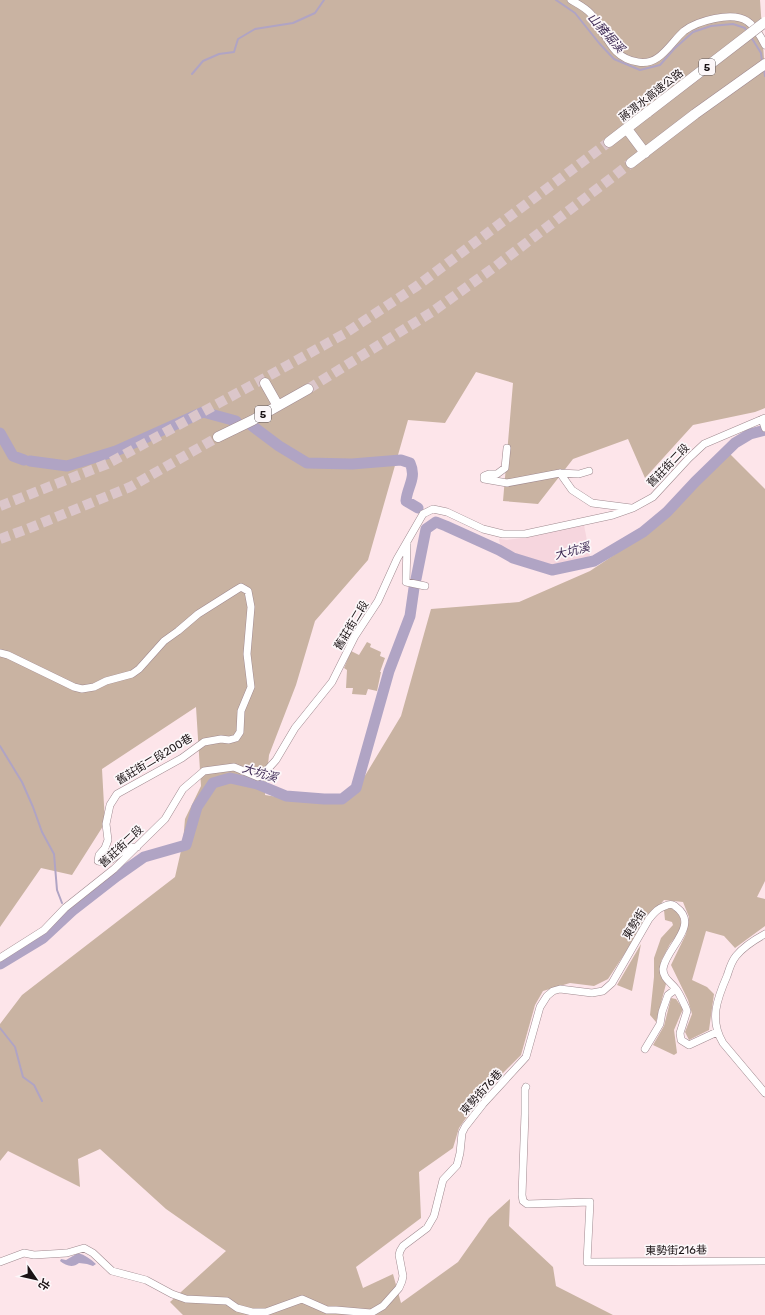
<svg xmlns="http://www.w3.org/2000/svg" width="765" height="1315" font-family="Rubik,'Noto Sans TC',sans-serif">
<rect width="100%" height="100%" fill="#fde5ea"/>
<path fill="#f6d6de" d="M 584,525 L 590,556 L 583,560 L 562,566 L 546,566 L 529,562 L 501,549 L 499,539 L 507,540 L 530,537 Z"/>
<path fill="#c9b3a2" d="M 0,0 L 760,0 L 765,74 L 765,408 L 755,412 L 693,425 L 645,478 L 628,439 L 573,459 L 538,504 L 503,501 L 513,383 L 476,372 L 445,423 L 408,420 L 368,560 L 315,621 L 296,685 L 269,755 L 265,795 L 322,804 L 357,789 L 401,716 L 431,609 L 519,602 L 590,571 L 632,543 L 688,490 L 725,449 L 765,489 L 765,881 L 757,897 L 765,899 L 765,926 L 735,948 L 724,936 L 706,931 L 692,980 L 707,987 L 714,994 L 709,1030 L 689,1040 L 685,1032 L 692,1014 L 688,1000 L 671,965 L 686,934 L 689,917 L 683,902 L 664,900 L 646,921 L 608,979 L 594,986 L 570,983 L 543,991 L 535,1005 L 521,1055 L 484,1092 L 459,1128 L 453,1148 L 419,1172 L 421,1218 L 356,1267 L 363,1288 L 393,1274 L 401,1303 L 458,1262 L 489,1218 L 510,1199 L 509,1226 L 553,1267 L 556,1286 L 613,1315 L 183,1315 L 170,1302 L 226,1251 L 166,1209 L 100,1149 L 78,1159 L 80,1187 L 8,1151 L 0,1161 L 0,1024 L 22,995 L 175,877 L 183,842 L 185,819 L 201,786 L 196,707 L 102,769 L 105,823 L 72,875 L 41,868 L 0,927 Z
M 367,642 L 371,644 L 370,647 L 381,652 L 380,656 L 385,658 L 380,672 L 381,672 L 377,691 L 368,689 L 366,695 L 352,694 L 353,688 L 346,688 L 347,670 L 344,668 L 351,651 L 359,655 Z
M 669,907 L 677,909 L 680,914 L 681,924 L 679,932 L 670,944 L 661,961 L 666,984 L 656,1022 L 650,1015 L 654,977 L 654,958 L 661,938 L 673,925 L 672,922 L 665,920 L 664,910 Z
M 641,944 L 632,991 L 617,985 Z
M 671,998 L 676,999 L 683,1009 L 674,1030 L 677,1053 L 674,1055 L 653,1045 L 664,1026 Z"/>
<path fill="#b0a4c4" d="M 78,1253 C 85,1255 91,1259 96,1264 L 93,1266 L 87,1264 L 79,1263 C 73,1268 66,1266 60,1261 L 61,1259 L 66,1260 Z"/>
<g fill="none" stroke-linecap="round" stroke-linejoin="round">
<path stroke="#b0a4c4" stroke-width="2" d="M 556,0 L 575,13 L 599,43 L 614,59 L 640,70 L 660,65 L 674,49 L 693,32 L 711,26 L 733,24 L 745,28 L 747,32
M 751,37 L 761,53 L 762,62
M 764,70 L 765,76
M 192,74 L 203,61 L 219,54 L 234,52 L 238,39 L 255,29 L 293,23 L 315,13 L 324,0
M 0,746 L 22,782 L 33,807 L 42,832 L 54,854 L 57,890 L 62,903
M 71,909 L 72,911
M 0,1028 L 15,1047 L 23,1077 L 34,1085 L 42,1101"/>
<path stroke="#b0a4c4" stroke-width="11" d="M 251,425 L 279,446 L 307,463 L 352,464 L 401,460 L 410,463 C 417,478 407,487 406,501 L 418,508
M 0,433 L 13,456 L 24,460
M 30,461 L 67,466 L 116,451 L 203,412 L 236,421
M 416,579 L 426,529 L 436,522 L 446,526 L 499,550 L 513,558 L 552,570 L 594,561 L 643,532 L 667,512 L 695,482 L 735,443 L 750,434 L 765,430
M 0,964 L 43,938 L 72,911 L 117,876 L 144,857 L 186,845 L 197,807 L 213,783 L 230,778 L 257,784 L 286,796 L 324,799 L 342,799 L 356,788 L 389,671 L 410,616 L 414,588"/>
<path stroke="#dbc6ca" stroke-width="10" stroke-dasharray="10 5" stroke-linecap="butt" d="M 308,389 L 432,312 L 496,266 L 631,163
M 0,506 L 107,464 L 263,379 L 344,334 L 417,286 L 609,142
M 0,539 L 27,529 L 130,487 L 218,437"/>
<g stroke="#a08a90" stroke-width="8">
<path id="minor" d="M 571,0 C 578,4 586,8 591,14 C 607,33 610,58 638,62 C 660,66 670,43 684,31 C 697,21 732,11 747,21 C 755,26 761,37 765,45
M 762,419 L 765,428
M 507,448 L 505,468 L 497,474 L 489,474 L 484,476 L 484,479 L 507,483 L 560,473 L 579,474 L 589,471
M 560,473 L 572,490 L 592,503 L 631,508
M 407,544 L 406,582 L 425,586
M 0,653 L 8,655 L 74,687 L 82,689 L 94,687 L 106,681 L 132,674 L 139,669 L 164,641 L 178,631 L 198,614 L 236,590 L 241,587 L 248,591 L 251,607 L 247,654 L 251,687 L 241,711 L 240,732 L 236,738 L 229,740 L 221,739 L 204,742 L 182,758 L 117,794 L 110,805 L 106,824 L 108,840 L 105,848 L 99,855 L 98,861 C 111,864 117,854 127,848 C 130,847 134,847 137,847
M 765,934 C 754,940 744,946 736,956 C 731,962 729,970 727,976 C 717,999 709,1020 723,1043 L 765,1093
M 0,958 L 44,930 L 65,908 L 114,869 L 165,819 L 183,789 L 204,771 L 234,767 L 258,777 L 267,770 L 276,760 L 295,728 L 332,682 L 355,636 L 378,601 L 397,559 L 423,514 L 433,509 L 447,512 L 483,529 L 503,534 L 525,534 L 613,515 L 633,508 L 653,497 L 689,458 L 704,444 L 765,418
M 645,1049 L 660,1024 L 662,1012 L 668,995 L 676,989
M 526,1087 L 525,1089 L 525,1114 L 522,1195 L 523,1201 L 527,1204 L 590,1202 L 587,1262 L 765,1261
M 0,1262 L 24,1253 L 34,1255 L 67,1253 L 84,1248 L 93,1253 L 112,1271 L 146,1280 L 172,1294 L 186,1299 L 227,1301 L 237,1308 L 252,1312 L 266,1312 L 302,1299 L 327,1310 L 336,1310 L 371,1313 L 383,1306 L 399,1288 L 402,1281 L 403,1276 L 399,1255 L 400,1251 L 403,1246 L 427,1228 L 434,1216 L 443,1180 L 457,1165 L 460,1153 L 462,1133 L 465,1127 L 483,1104 L 526,1057 L 540,1007 L 547,996 L 553,991 L 560,989 L 592,993 L 603,991 L 612,983 L 649,919 C 655,912 657,909 665,906 C 669,904 673,904 676,907 C 701,925 665,949 663,969 C 663,979 671,982 676,989 C 680,994 683,1002 686,1008 L 687,1011 L 680,1033 L 681,1040 L 689,1045 L 717,1032"/>
</g>
<g stroke="#a08a90" stroke-width="11">
<path id="highway" d="M 627,129 L 645,153
M 609,142 L 648,112
M 631,163 L 695,114 L 765,64
M 265,383 L 278,406
M 218,437 L 253,420 L 308,389"/>
</g>
<use href="#minor" stroke="#fff" stroke-width="7"/>
<use href="#highway" stroke="#fff" stroke-width="10"/>
<g stroke="#a08a90" stroke-width="11" stroke-linecap="butt">
<path id="highway-bridge" d="M 648,112 L 765,22"/>
</g>
<use href="#highway-bridge" stroke="#fff" stroke-width="10"/>
</g>
<g text-anchor="middle" stroke-width="3.5" stroke-linejoin="round" paint-order="stroke">
<g fill="#fcf7f9" stroke="#5e5759" stroke-width="1">
<rect x="699" y="59" width="16" height="16" rx="3"/>
<rect x="255" y="406" width="16" height="16" rx="3"/>
</g>
<g font-size="10" font-weight="bold" fill="#1b1315">
<text x="707" y="71">5</text>
<text x="263" y="418">5</text>
</g>
<g font-size="11" fill="#1b1315" stroke="#fcf7f9">
<text transform="translate(651 95) rotate(-38)" y="4">蔣渭水高速公路</text>
<text transform="translate(668 465) rotate(-46)" y="4">舊莊街二段</text>
<text transform="translate(351 625) rotate(-59)" y="4">舊莊街二段</text>
<text transform="translate(154 759) rotate(-31)" y="4">舊莊街二段200巷</text>
<text transform="translate(121 846) rotate(-43)" y="4">舊莊街二段</text>
<text transform="translate(634 924) rotate(-58)" y="4">東勢街</text>
<text transform="translate(481 1092) rotate(-48)" y="4">東勢街76巷</text>
<text transform="translate(676 1250) rotate(-1)" y="4">東勢街216巷</text>
</g>
<g font-size="12" font-style="italic" fill="#3c2853" stroke="#fcf7f9">
<text transform="translate(606 33) rotate(48)" y="4">山豬堀溪</text>
<text transform="translate(572 551) rotate(-14)" y="4">大坑溪</text>
<text transform="translate(260 773) rotate(17)" y="4">大坑溪</text>
</g>
</g>
<g transform="translate(36 1279) rotate(124)" stroke="#fcf7f9" stroke-width="3" paint-order="stroke">
<path d="M0-3L7 15L0 10L-7 15Z" fill="#1b1315"/>
<text y="-6" font-size="11" font-weight="bold" text-anchor="middle" fill="#1b1315">北</text>
</g>
</svg>
